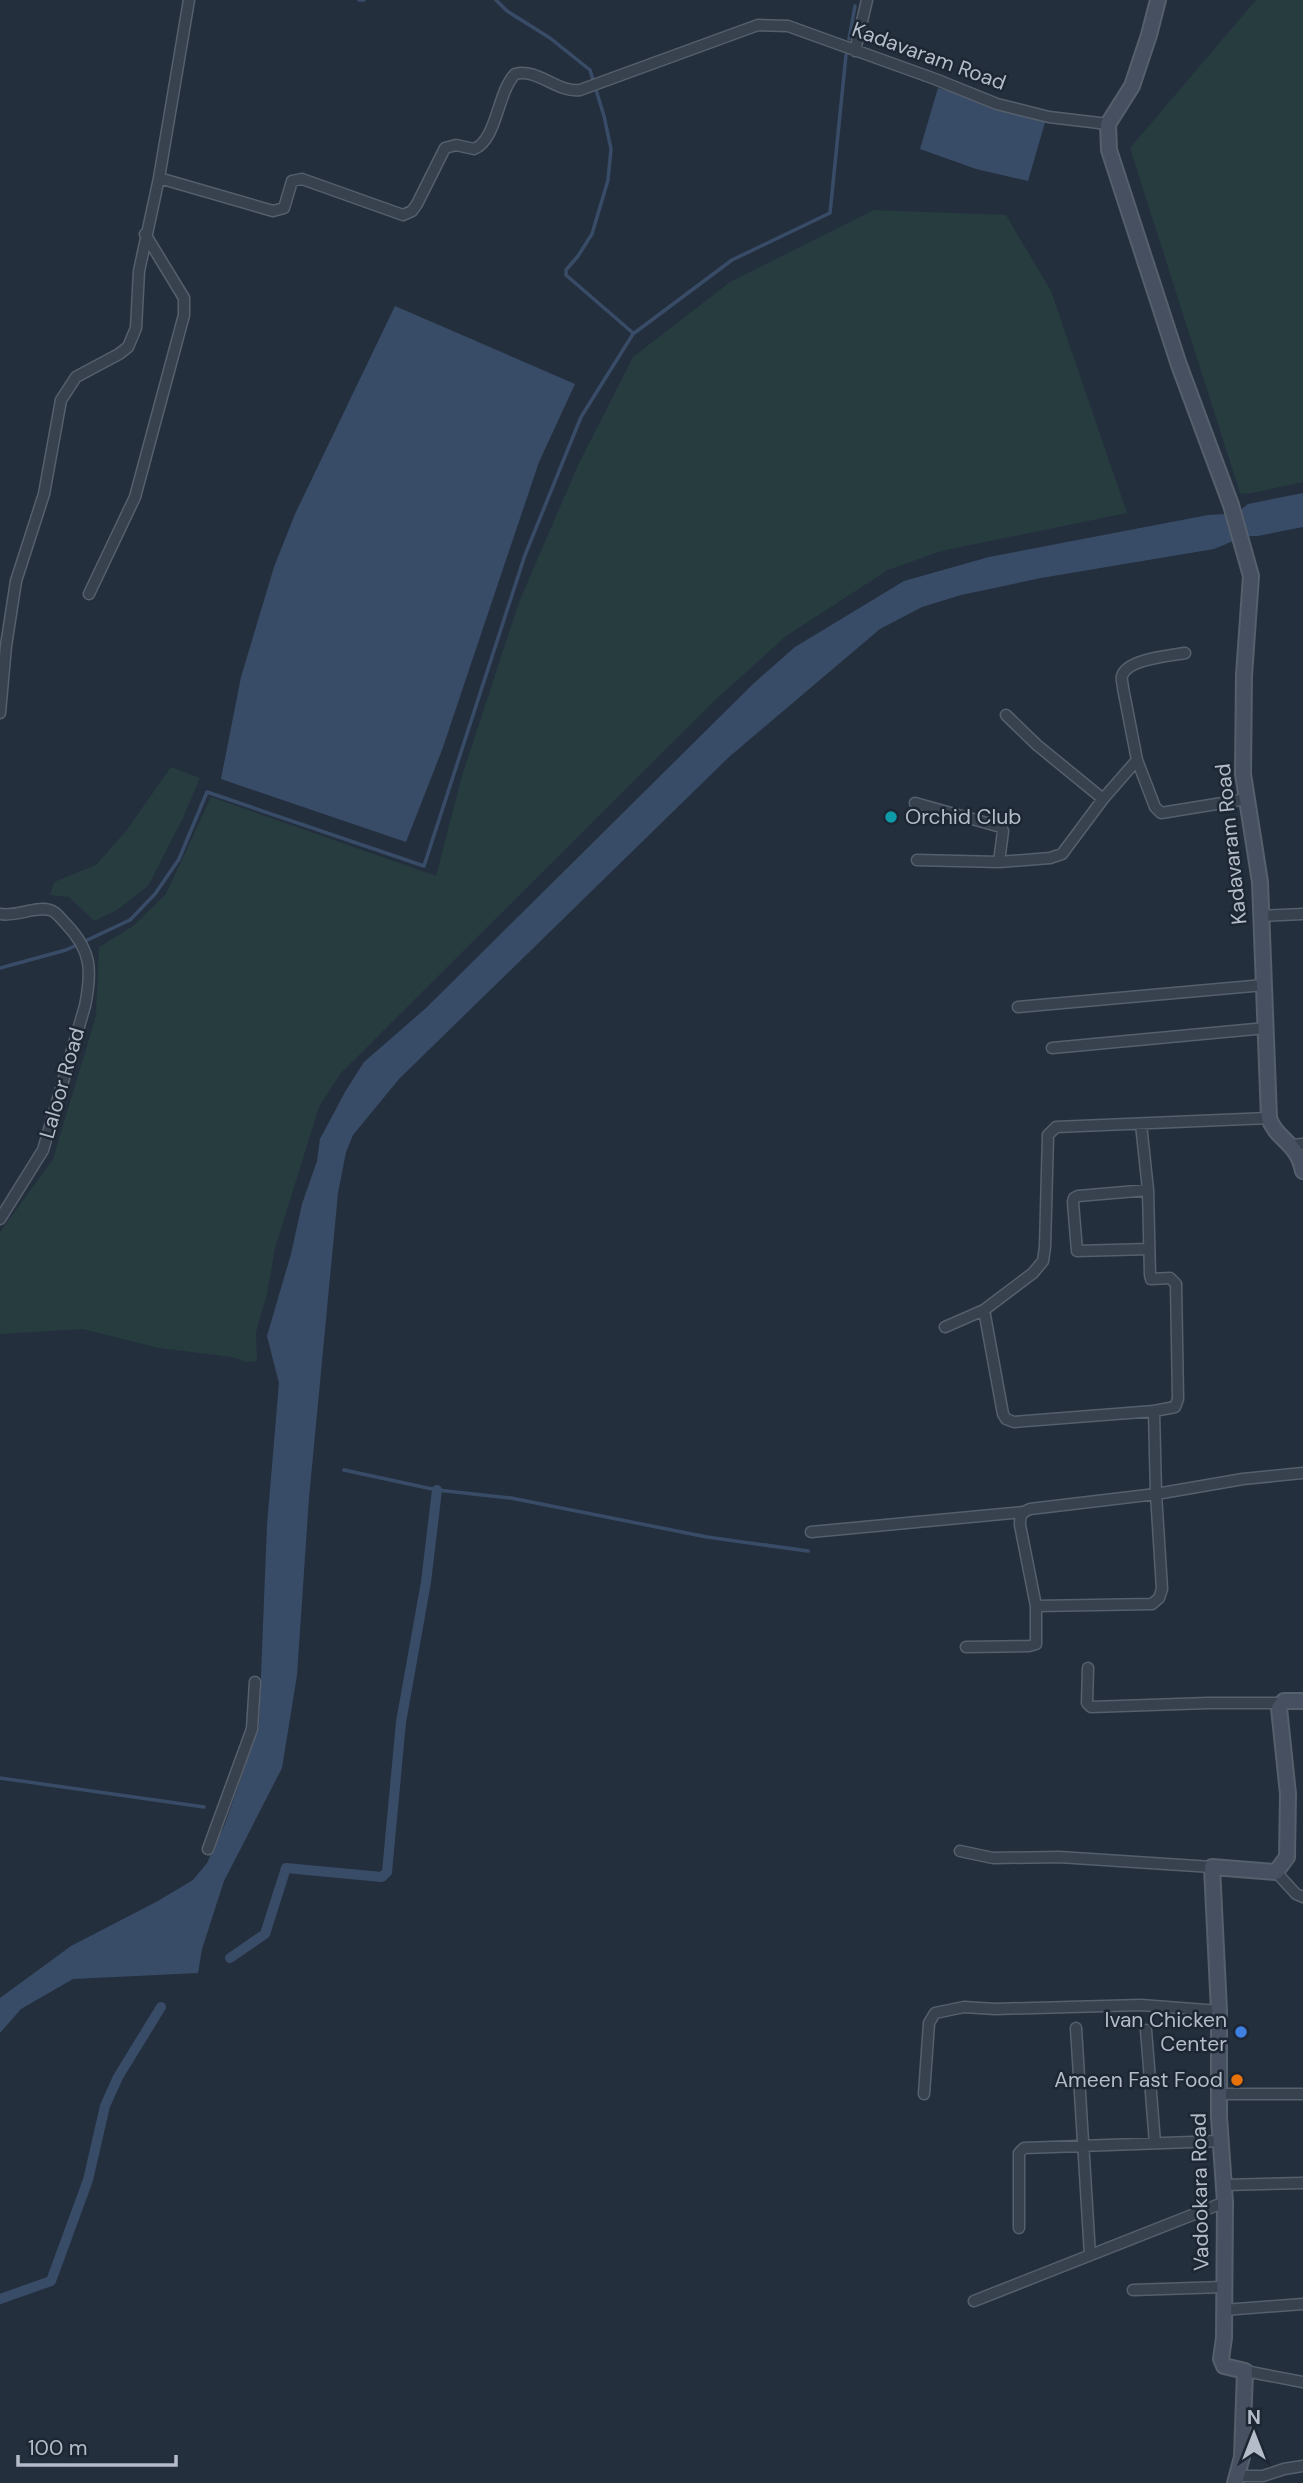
<svg xmlns="http://www.w3.org/2000/svg" width="1303" height="2483" font-family="'DM Sans',sans-serif">
<rect width="100%" height="100%" fill="#242f3e"/>
<path fill="#263c3f" d="M 1256,0 L 1303,0 L 1303,482 L 1247,494 L 1240,493 L 1130,148 Z
M 874,210 L 1006,215 L 1051,291 L 1127,513 L 941,551 L 888,570 L 786,636 L 712,703 L 340,1074 L 319,1107 L 275,1248 L 267,1294 L 256,1332 L 257,1361 L 246,1362 L 232,1357 L 159,1348 L 83,1329 L 0,1334 L 0,1232 L 53,1159 L 96,1016 L 99,947 L 133,926 L 166,894 L 211,797 L 436,876 L 462,776 L 519,602 L 578,465 L 633,357 L 730,282 Z
M 171,767 L 200,778 L 183,818 L 148,886 L 117,910 L 94,921 L 69,897 L 50,895 L 54,882 L 96,865 L 126,831 Z"/>
<path fill="#394c67" d="M 938,88 L 1046,119 L 1028,181 L 976,169 L 920,149 Z
M 395,306 L 575,384 L 539,462 L 442,750 L 406,842 L 221,779 L 241,677 L 274,567 L 295,514 Z
M 1303,493 L 1303,527 L 1258,536 L 1245,536 L 1214,549 L 1041,578 L 961,595 L 922,607 L 880,629 L 729,757 L 399,1079 L 353,1135 L 346,1152 L 338,1193 L 309,1498 L 297,1675 L 282,1768 L 224,1881 L 202,1949 L 198,1973 L 73,1979 L 21,2009 L 0,2033 L 0,1998 L 71,1946 L 156,1902 L 193,1880 L 207,1863 L 225,1824 L 259,1726 L 267,1525 L 279,1383 L 267,1336 L 291,1254 L 302,1204 L 317,1161 L 320,1139 L 345,1092 L 364,1062 L 426,1008 L 753,684 L 795,647 L 904,581 L 989,557 L 1208,515 L 1226,514 L 1239,511 L 1248,504 Z"/>
<g fill="none" stroke-linecap="round" stroke-linejoin="round">
<path stroke="#394c67" stroke-width="3.5" d="M 359,0 L 364,0
M 496,0 L 507,11 L 550,38 L 590,70 L 604,116 L 611,149 L 608,180 L 592,234 L 578,256 L 566,270 L 566,275 L 633,333
M 849,39 L 855,6
M 0,968 L 66,950 L 130,920 L 155,894 L 179,859 L 207,792 L 424,866 L 525,555 L 581,417 L 633,334 L 732,260 L 830,213 L 846,55
M 344,1470 L 437,1490 L 511,1498 L 707,1537 L 808,1551
M 0,1778 L 204,1807"/>
<path stroke="#394c67" stroke-width="10" d="M 230,1958 L 265,1934 L 286,1868 L 382,1877 L 387,1872 L 401,1722 L 426,1582 L 437,1490
M 0,2299 L 51,2281 L 88,2180 L 105,2106 L 118,2077 L 161,2007"/>
<g stroke="#565f6c" stroke-width="13">
<path id="minor" d="M 855,51 L 867,0
M 159,178 L 273,211 L 284,208 L 292,181 L 302,179 L 403,215 L 412,211 L 417,204 L 445,148 L 456,145 L 474,149 C 497,140 497,93 515,74 C 538,68 557,93 580,90 L 758,25 L 788,26 L 935,79 L 997,104 L 1049,117 L 1108,124
M 89,594 L 135,497 L 184,315 L 184,298 L 145,234
M 0,713 L 6,646 L 16,581 L 44,494 L 61,400 L 76,377 L 119,354 L 128,347 L 136,328 L 139,271 L 159,178 L 189,0
M 1006,715 L 1037,745 L 1103,799
M 1137,760 L 1155,807 L 1161,813 L 1247,799
M 915,803 L 1001,827 L 1003,831 L 999,862
M 917,860 L 999,862 L 1050,858 L 1062,854 L 1103,799 L 1137,760 L 1123,688 C 1123,684 1121,680 1122,676 C 1127,659 1169,656 1185,653
M 0,914 C 17,917 34,906 50,910 C 57,912 61,919 66,924 C 92,951 92,971 85,1006 L 43,1150 L 0,1219
M 1261,916 L 1303,914
M 1018,1007 L 1264,985
M 1052,1048 L 1266,1028
M 1291,1145 L 1303,1144
M 1148,1190 L 1078,1196 L 1074,1198 L 1073,1202 L 1077,1251 L 1149,1249
M 984,1310 L 1003,1414 L 1006,1419 L 1014,1422 L 1154,1411
M 945,1327 L 984,1310 L 1033,1273 L 1043,1261 L 1045,1247 L 1048,1135 L 1056,1127 L 1269,1118
M 811,1532 L 1023,1512
M 1036,1606 L 1152,1604 L 1159,1598 L 1162,1589 L 1156,1494 L 1243,1479 L 1303,1473
M 966,1647 L 1029,1646 L 1036,1644 L 1036,1606 L 1020,1525 C 1020,1515 1021,1513 1030,1509 L 1156,1494 L 1154,1411 L 1175,1407 L 1178,1399 L 1176,1284 L 1170,1278 L 1151,1279 L 1150,1275 L 1148,1190 L 1141,1124
M 1088,1668 L 1087,1703 L 1091,1707 L 1208,1703 L 1281,1703
M 208,1849 L 252,1729 L 255,1682
M 960,1851 L 993,1858 L 1059,1857 L 1212,1867
M 1276,1872 L 1296,1894 L 1303,1897
M 1076,2028 L 1090,2255
M 1146,2030 L 1155,2143
M 924,2094 L 929,2023 L 935,2013 L 964,2007 L 995,2009 L 1141,2005 L 1219,2011
M 1219,2094 L 1303,2094
M 1223,2185 L 1303,2183
M 1019,2228 L 1019,2153 L 1024,2148 L 1220,2141
M 1133,2290 L 1223,2287
M 974,2301 L 1225,2202
M 1224,2310 L 1303,2304
M 1245,2371 L 1303,2382
M 1238,2476 L 1263,2476 L 1284,2469 L 1303,2466"/>
</g>
<g stroke="#565f6c" stroke-width="18">
<path id="secondary" d="M 1158,0 L 1149,35 L 1132,86 L 1108,124 L 1109,150 L 1179,365 L 1231,505 L 1251,576 L 1244,675 L 1243,774 L 1260,882 L 1269,1118 C 1276,1140 1297,1141 1303,1171
M 1235,2483 L 1242,2457 L 1245,2371 L 1224,2366 L 1221,2359 L 1224,2338 L 1225,2202 L 1219,2117 L 1219,2011 L 1212,1867 L 1276,1872 L 1287,1857 L 1288,1794 L 1279,1708 L 1284,1701 L 1303,1701"/>
</g>
<use href="#minor" stroke="#38414e" stroke-width="10"/>
<use href="#secondary" stroke="#465061" stroke-width="14"/>
</g>
<circle fill="#0f9aa8" stroke="#1d2633" stroke-width="2.5" cx="891" cy="817" r="7"/>
<circle fill="#3f7fe0" stroke="#1d2633" stroke-width="2.5" cx="1241" cy="2032" r="7"/>
<circle fill="#e8710a" stroke="#1d2633" stroke-width="2.5" cx="1237" cy="2080" r="7"/>
<g text-anchor="middle" stroke-width="5" stroke-linejoin="round" paint-order="stroke">
<g font-size="21" fill="#b4bcc9" stroke="#1d2633">
<text transform="translate(929 56) rotate(20)" y="7">Kadavaram Road</text>
<text transform="translate(1231 844) rotate(-96)" y="7">Kadavaram Road</text>
<text transform="translate(62 1083) rotate(-74)" y="7">Laloor Road</text>
<text transform="translate(1200 2192) rotate(-91)" y="7">Vadookara Road</text>
</g>
<g font-size="21" fill="#b4bcc9" stroke="#1d2633" text-anchor="end">
<text x="905" y="824" text-anchor="start">Orchid Club</text>
<text x="1227" y="2027">Ivan Chicken<tspan x="1227" dy="24">Center</tspan></text>
<text x="1223" y="2087">Ameen Fast Food</text>
</g>
</g>
<g transform="translate(1254 2434)" stroke="#1d2633" stroke-width="5" paint-order="stroke">
<path d="M0-5L12 26L0 18L-12 26Z" fill="#b4bcc9"/>
<text y="-10" font-size="19" font-weight="bold" text-anchor="middle" fill="#b4bcc9">N</text>
</g>
<path d="M18 2455v10h158v-10" fill="none" stroke="#b4bcc9" stroke-width="3.5"/>
<text x="28" y="2455" font-size="21" fill="#b4bcc9" stroke="#1d2633" stroke-width="5" paint-order="stroke">100 m</text>
</svg>
